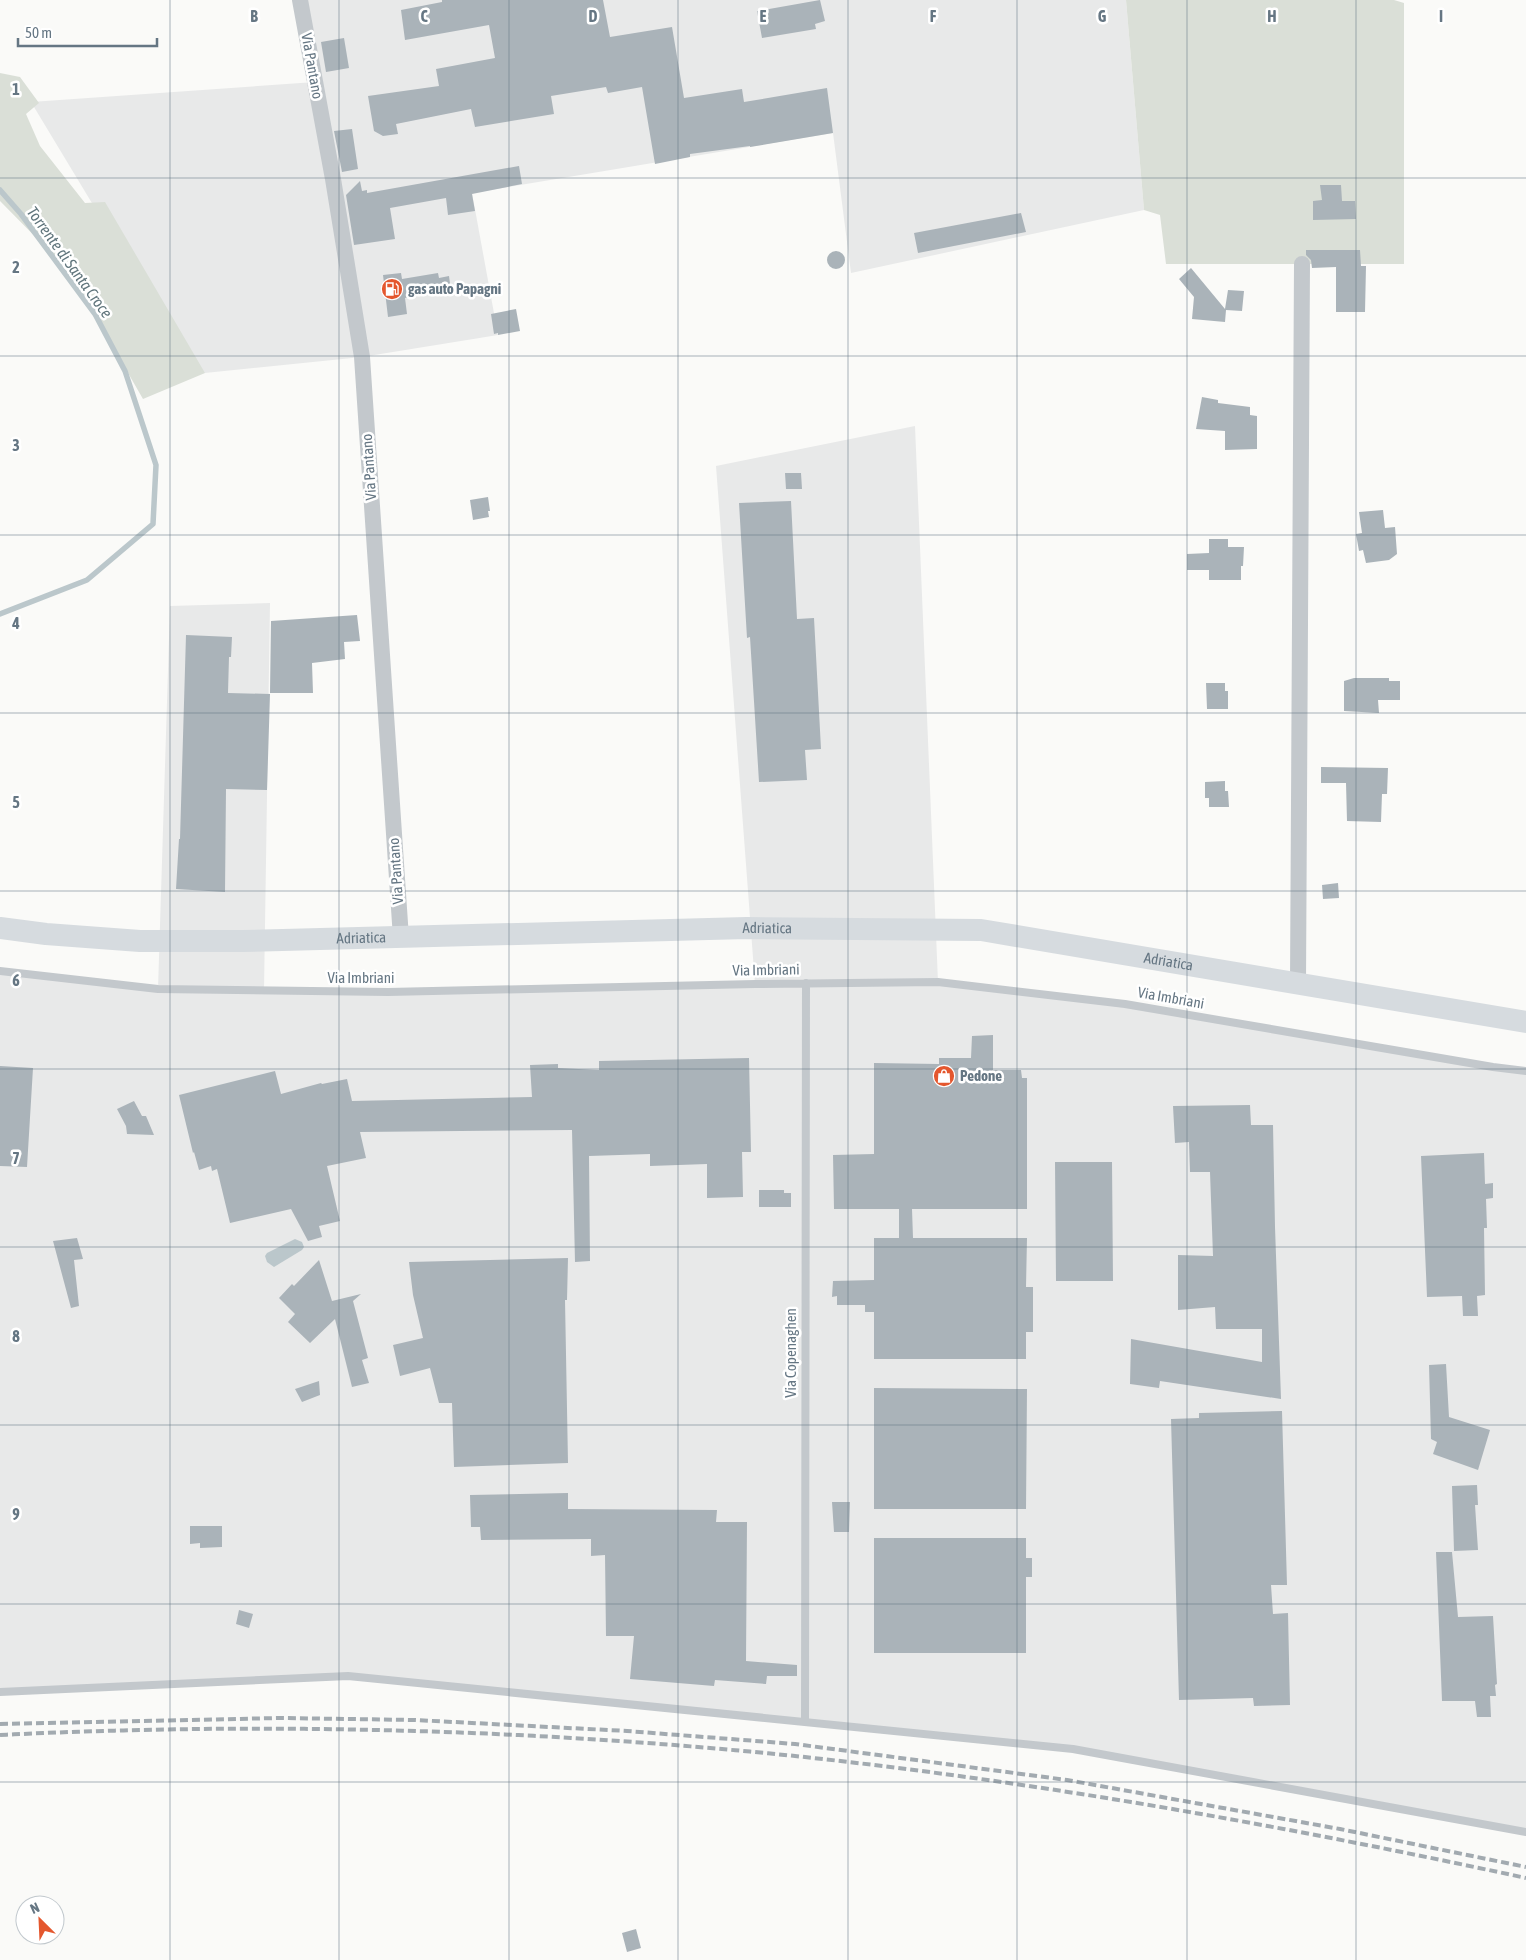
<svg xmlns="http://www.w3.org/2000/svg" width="1526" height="1960" font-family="'Asap Condensed',sans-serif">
<rect width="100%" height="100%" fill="#fafaf8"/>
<path fill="#e8e9e9" d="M 298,0 L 1126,0 L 1144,210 L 851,273 L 833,133 L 472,193 L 498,335 L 362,357 L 195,374 L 31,102 L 315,82 Z
M 915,426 L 938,982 L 1125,1004 L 1526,1071 L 1526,1832 L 1073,1749 L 348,1676 L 0,1692 L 0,971 L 158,989 L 170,606 L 270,603 L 264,990 L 755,984 L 716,466 Z"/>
<path fill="#dadfd7" d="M 1126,0 L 1394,0 L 1404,3 L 1404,264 L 1166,264 L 1160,215 L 1144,210 Z
M 0,73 L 20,77 L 39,103 L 26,114 L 40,146 L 85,203 L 105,202 L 205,373 L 143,399 L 70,272 L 0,201 Z"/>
<path fill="#bbc7cb" d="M 295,1239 L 302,1242 L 304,1247 L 302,1250 L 274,1267 L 267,1262 L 265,1256 L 267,1253 Z"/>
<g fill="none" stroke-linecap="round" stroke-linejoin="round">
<path stroke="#bbc7cb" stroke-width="5.5" d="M 0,190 L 21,214 L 95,314 L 125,371 L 156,465 L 153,524 L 87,580 L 0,614"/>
</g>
<path fill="#aab3b9" d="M 442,0 L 603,0 L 610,37 L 672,27 L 684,98 L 742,89 L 744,102 L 827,88 L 833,133 L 750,147 L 750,146 L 690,154 L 690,157 L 655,164 L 642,87 L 608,93 L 606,87 L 551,96 L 554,114 L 475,127 L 471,109 L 396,124 L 398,134 L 383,136 L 374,131 L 368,96 L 439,86 L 436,69 L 495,58 L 489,25 L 405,40 L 401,10 L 442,2 Z
M 820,0 L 825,21 L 815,24 L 816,29 L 762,38 L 757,11 Z
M 344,38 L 349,68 L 326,72 L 321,42 Z
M 352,129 L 358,169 L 342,172 L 334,131 Z
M 519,166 L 522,184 L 472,194 L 475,211 L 448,215 L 446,198 L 390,208 L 395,239 L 354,245 L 346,195 L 360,181 L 362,191 L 367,190 L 367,193 Z
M 1320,185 L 1341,185 L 1342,201 L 1355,201 L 1356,219 L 1313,220 L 1313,201 L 1322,200 Z
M 1021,213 L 1026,232 L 918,253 L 914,233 Z
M 1306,250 L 1360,250 L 1361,266 L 1366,266 L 1365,312 L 1336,312 L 1336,267 L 1312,268 L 1311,260 L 1306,255 Z
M827 260a9 9 0 1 1 18 0a9 9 0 1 1-18 0Z
M 1191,268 L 1225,309 L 1228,290 L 1244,291 L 1242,311 L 1226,310 L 1225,322 L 1192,319 L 1194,297 L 1179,279 Z
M 401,273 L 402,279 L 438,273 L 439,278 L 449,276 L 451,291 L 405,298 L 407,314 L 388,317 L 383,275 Z
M 516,309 L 520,331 L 498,335 L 498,333 L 494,334 L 491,314 Z
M 1202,397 L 1218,400 L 1218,403 L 1250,407 L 1250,415 L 1257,416 L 1257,449 L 1225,450 L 1225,431 L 1196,429 Z
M 785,473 L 801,473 L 802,489 L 786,489 Z
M 488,497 L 490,511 L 488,511 L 489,517 L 473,520 L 470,500 Z
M 791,501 L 797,619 L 814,618 L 821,749 L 805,750 L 807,780 L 759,782 L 750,637 L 747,638 L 739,503 Z
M 1383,510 L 1385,528 L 1395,527 L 1397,554 L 1389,560 L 1366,563 L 1363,550 L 1359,551 L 1356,534 L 1362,533 L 1359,512 Z
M 1209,539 L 1228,539 L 1228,547 L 1244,547 L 1243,566 L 1241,566 L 1241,580 L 1209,580 L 1209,570 L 1187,570 L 1187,554 L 1209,553 Z
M 357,615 L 360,641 L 344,642 L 345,659 L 312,663 L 313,693 L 270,693 L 271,621 Z
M 186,635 L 232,637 L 231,657 L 229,657 L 228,693 L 270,694 L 267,790 L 226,789 L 225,892 L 176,889 L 179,839 L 180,839 Z
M 1354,678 L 1389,678 L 1389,681 L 1400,681 L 1400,700 L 1378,700 L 1379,713 L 1344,711 L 1344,681 Z
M 1206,683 L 1225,683 L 1225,691 L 1228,691 L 1228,709 L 1207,709 Z
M 1321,767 L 1388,768 L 1387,794 L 1382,794 L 1381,822 L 1347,821 L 1346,783 L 1321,783 Z
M 1225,781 L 1225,791 L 1228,791 L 1229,807 L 1209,807 L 1209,798 L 1205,798 L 1205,782 Z
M 1338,883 L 1339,898 L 1323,899 L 1322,885 Z
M 993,1035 L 993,1070 L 1021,1070 L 1022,1078 L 1027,1078 L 1027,1209 L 912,1209 L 913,1238 L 1027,1238 L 1026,1287 L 1033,1287 L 1033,1332 L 1026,1332 L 1026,1359 L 874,1359 L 874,1312 L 865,1312 L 865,1305 L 837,1305 L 837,1296 L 832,1297 L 833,1281 L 874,1280 L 874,1238 L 899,1238 L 899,1209 L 834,1209 L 833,1155 L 874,1154 L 874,1063 L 939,1064 L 939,1058 L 971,1058 L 972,1036 Z
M 749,1058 L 751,1152 L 742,1152 L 743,1197 L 707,1198 L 707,1164 L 650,1166 L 650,1154 L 589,1156 L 590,1261 L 575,1262 L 572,1130 L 360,1132 L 366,1158 L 327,1166 L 340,1221 L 319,1226 L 322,1237 L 308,1241 L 291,1209 L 230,1223 L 217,1169 L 212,1171 L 211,1166 L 199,1170 L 194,1152 L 193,1153 L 179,1095 L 275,1071 L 281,1094 L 321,1083 L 322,1084 L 347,1079 L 352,1101 L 532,1097 L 530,1065 L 558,1064 L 558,1068 L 599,1070 L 599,1061 Z
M 0,1066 L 33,1068 L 27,1167 L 0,1166 Z
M 134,1101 L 142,1116 L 146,1116 L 154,1135 L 127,1134 L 126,1126 L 117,1109 Z
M 1250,1105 L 1251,1125 L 1273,1125 L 1275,1227 L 1281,1399 L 1160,1381 L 1159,1388 L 1130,1384 L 1131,1339 L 1262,1362 L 1262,1329 L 1216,1329 L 1215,1307 L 1178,1310 L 1178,1255 L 1213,1256 L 1210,1172 L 1190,1172 L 1189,1142 L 1175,1143 L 1173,1106 Z
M 1484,1153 L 1485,1184 L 1493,1183 L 1493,1198 L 1486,1199 L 1487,1228 L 1484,1228 L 1485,1295 L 1477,1296 L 1478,1316 L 1463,1316 L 1462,1296 L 1427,1297 L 1421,1156 Z
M 1055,1162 L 1112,1162 L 1113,1281 L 1056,1281 Z
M 759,1190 L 784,1190 L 784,1193 L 791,1193 L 791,1207 L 759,1207 Z
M 77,1238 L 83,1259 L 74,1260 L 79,1306 L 71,1308 L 53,1241 Z
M 568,1258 L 567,1300 L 565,1300 L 568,1463 L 454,1467 L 452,1403 L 439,1403 L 430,1368 L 400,1376 L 393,1345 L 423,1338 L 413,1295 L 409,1262 Z
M 319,1260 L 332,1301 L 361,1294 L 353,1301 L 368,1358 L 362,1360 L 369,1383 L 352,1387 L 335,1319 L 310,1343 L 288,1322 L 295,1314 L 279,1298 L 292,1284 L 294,1286 Z
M 1446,1364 L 1449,1417 L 1490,1430 L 1478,1470 L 1433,1454 L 1437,1442 L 1431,1439 L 1429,1365 Z
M 319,1381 L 320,1395 L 302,1402 L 295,1389 Z
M 874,1388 L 1027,1389 L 1026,1509 L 874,1509 Z
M 1282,1411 L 1287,1585 L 1271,1585 L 1273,1614 L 1288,1613 L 1290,1705 L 1254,1706 L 1253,1698 L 1179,1700 L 1171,1419 L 1199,1418 L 1199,1413 Z
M 1477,1485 L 1478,1505 L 1475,1505 L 1478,1550 L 1454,1551 L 1452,1486 Z
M 568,1493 L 568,1509 L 717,1510 L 716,1522 L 747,1522 L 746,1661 L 797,1665 L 797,1676 L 767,1676 L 766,1684 L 715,1680 L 714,1686 L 630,1679 L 634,1636 L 606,1636 L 605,1555 L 591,1556 L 591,1539 L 481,1540 L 480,1527 L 471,1527 L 470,1495 Z
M 832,1502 L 850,1502 L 849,1532 L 834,1532 Z
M 190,1526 L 222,1526 L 222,1547 L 200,1548 L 200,1543 L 190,1544 Z
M 874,1538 L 1026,1538 L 1026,1558 L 1032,1558 L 1032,1577 L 1026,1577 L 1026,1653 L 874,1653 Z
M 1436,1552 L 1452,1552 L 1458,1617 L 1493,1616 L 1497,1684 L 1495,1685 L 1496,1696 L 1490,1696 L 1491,1717 L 1477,1717 L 1475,1701 L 1442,1701 Z
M 239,1610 L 253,1614 L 249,1628 L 236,1624 Z
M 636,1929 L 641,1948 L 627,1952 L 622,1933 Z"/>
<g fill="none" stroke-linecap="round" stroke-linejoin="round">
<path stroke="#c3c8cc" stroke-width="8" d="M 0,971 L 158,989 L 388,992 L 755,984 L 938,982 L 1125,1004 L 1493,1067 L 1526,1071
M 0,1692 L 348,1676 L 1073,1749 L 1526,1832
M 805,1722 L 806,983"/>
<path stroke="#c3c8cc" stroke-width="16" d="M 300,0 L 333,179 L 362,357 L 401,938
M 1298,983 L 1302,264"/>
<path stroke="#d6dbdf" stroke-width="22" id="s1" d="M 0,928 L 46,934 L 140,941 L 243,941 L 747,928 L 981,930 L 1526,1022"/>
<path stroke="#a2aab0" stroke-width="4" stroke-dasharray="8 4" stroke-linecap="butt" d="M 0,1724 L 281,1718 L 415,1720 L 627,1731 L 795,1744 L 1067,1780 L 1340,1829 L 1526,1867
M 0,1735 C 265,1722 531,1729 795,1756 C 1040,1782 1285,1826 1526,1878"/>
</g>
<path fill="none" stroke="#657683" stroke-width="1" stroke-opacity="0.55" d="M 170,0 L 170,1960M 339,0 L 339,1960M 509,0 L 509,1960M 678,0 L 678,1960M 848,0 L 848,1960M 1017,0 L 1017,1960M 1187,0 L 1187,1960M 1356,0 L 1356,1960M 0,178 L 1526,178M 0,356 L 1526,356M 0,535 L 1526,535M 0,713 L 1526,713M 0,891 L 1526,891M 0,1069 L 1526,1069M 0,1247 L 1526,1247M 0,1425 L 1526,1425M 0,1604 L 1526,1604M 0,1782 L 1526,1782"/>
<defs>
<g id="fuel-disc" transform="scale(1.125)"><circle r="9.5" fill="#e4572e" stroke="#fff"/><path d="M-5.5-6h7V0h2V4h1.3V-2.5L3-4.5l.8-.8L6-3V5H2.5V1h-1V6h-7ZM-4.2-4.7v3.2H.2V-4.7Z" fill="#fff"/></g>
<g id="shop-disc" transform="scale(1.125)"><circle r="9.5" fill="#e4572e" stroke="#fff"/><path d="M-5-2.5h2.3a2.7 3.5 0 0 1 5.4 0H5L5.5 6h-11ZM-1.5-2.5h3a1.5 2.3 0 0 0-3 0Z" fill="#fff"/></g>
</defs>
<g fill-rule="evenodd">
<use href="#fuel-disc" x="392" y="289"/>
<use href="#shop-disc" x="944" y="1076"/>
</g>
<g text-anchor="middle" stroke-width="5" stroke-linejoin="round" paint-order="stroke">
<g font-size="15" fill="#657683" stroke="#fff">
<text transform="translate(312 66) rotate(80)" y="5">Via Pantano</text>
<text transform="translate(369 467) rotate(-94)" y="5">Via Pantano</text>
<text transform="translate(396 871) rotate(-94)" y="5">Via Pantano</text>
<text dy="5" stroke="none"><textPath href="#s1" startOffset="768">Adriatica</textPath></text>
<text dy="5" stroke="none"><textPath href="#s1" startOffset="362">Adriatica</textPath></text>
<text dy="5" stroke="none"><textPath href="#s1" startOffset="1172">Adriatica</textPath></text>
<text transform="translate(766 970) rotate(-1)" y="5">Via Imbriani</text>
<text x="361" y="983">Via Imbriani</text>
<text transform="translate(1171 998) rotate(10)" y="5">Via Imbriani</text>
<text transform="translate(791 1353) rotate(-90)" y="5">Via Copenaghen</text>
</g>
<g font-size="15" font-weight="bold" fill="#657683" stroke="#fff" text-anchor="start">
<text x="408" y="294">gas auto Papagni</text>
<text x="960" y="1081">Pedone</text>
</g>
<g font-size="16" font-style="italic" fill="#60757c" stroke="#fff">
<text transform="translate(70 262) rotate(54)" y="6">Torrente di Santa Croce</text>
</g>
</g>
<g font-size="16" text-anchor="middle" font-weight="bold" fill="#657683" stroke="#fff" stroke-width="5" stroke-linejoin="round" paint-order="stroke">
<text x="254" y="22">B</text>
<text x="424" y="22">C</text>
<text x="593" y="22">D</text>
<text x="763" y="22">E</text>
<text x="933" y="22">F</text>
<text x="1102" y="22">G</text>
<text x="1272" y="22">H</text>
<text x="1441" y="22">I</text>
<text x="16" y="95">1</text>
<text x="16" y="273">2</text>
<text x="16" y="451">3</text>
<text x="16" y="629">4</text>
<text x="16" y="808">5</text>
<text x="16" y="986">6</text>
<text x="16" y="1164">7</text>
<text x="16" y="1342">8</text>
<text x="16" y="1520">9</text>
</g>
<g transform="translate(40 1920) rotate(336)"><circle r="24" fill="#ffffff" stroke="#c1c8cd"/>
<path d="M0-4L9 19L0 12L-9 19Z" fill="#e4572e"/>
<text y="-8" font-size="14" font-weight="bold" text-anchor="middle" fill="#657683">N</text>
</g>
<path d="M18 38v8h139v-8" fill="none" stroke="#657683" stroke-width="2.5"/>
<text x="25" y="38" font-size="15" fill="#657683" stroke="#ffffff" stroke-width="4" paint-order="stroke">50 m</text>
</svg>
